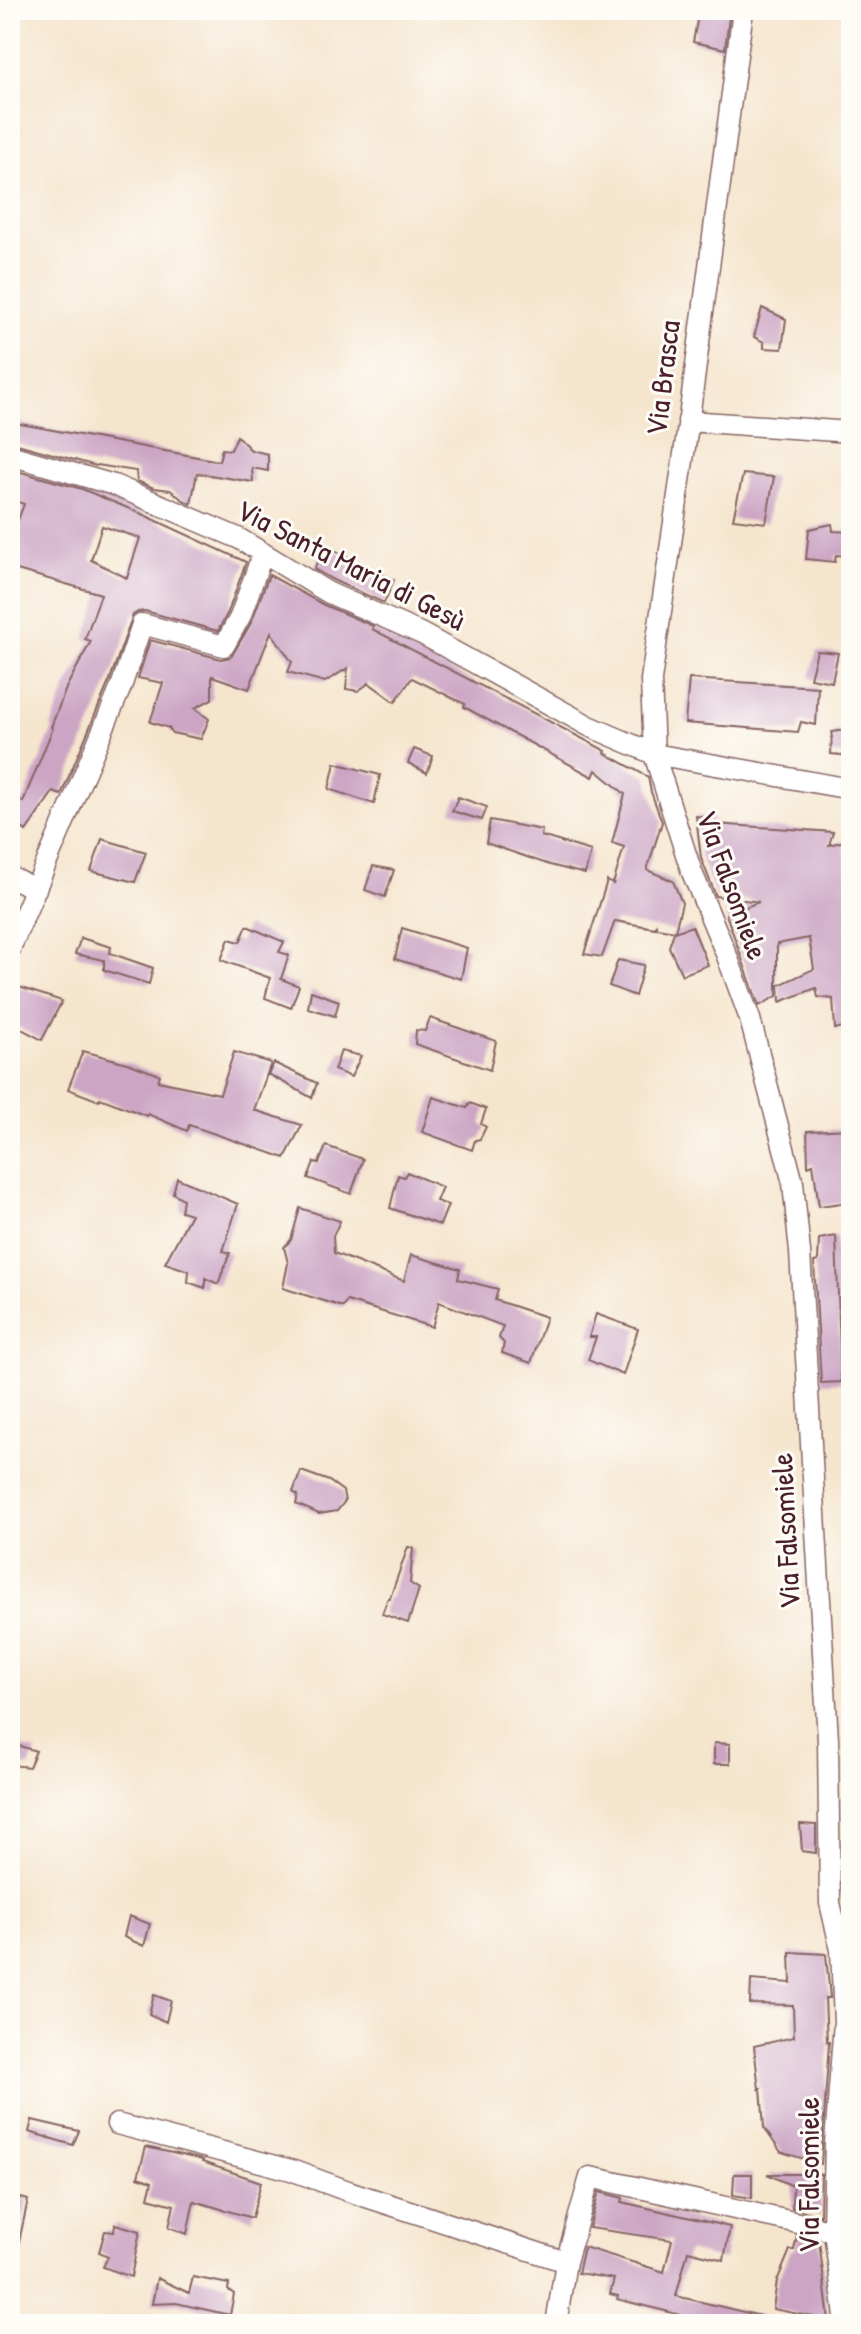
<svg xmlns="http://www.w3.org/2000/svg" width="861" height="2334" font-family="'Patrick Hand',sans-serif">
<rect width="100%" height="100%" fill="#fdfcf7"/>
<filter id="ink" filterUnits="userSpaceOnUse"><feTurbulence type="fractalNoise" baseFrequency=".0125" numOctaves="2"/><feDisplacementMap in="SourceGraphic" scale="16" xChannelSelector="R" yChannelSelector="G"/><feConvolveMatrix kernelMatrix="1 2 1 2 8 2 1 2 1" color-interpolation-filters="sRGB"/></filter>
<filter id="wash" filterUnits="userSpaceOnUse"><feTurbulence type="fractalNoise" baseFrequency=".006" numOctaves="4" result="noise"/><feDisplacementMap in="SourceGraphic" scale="32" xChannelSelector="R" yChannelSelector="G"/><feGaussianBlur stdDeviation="1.8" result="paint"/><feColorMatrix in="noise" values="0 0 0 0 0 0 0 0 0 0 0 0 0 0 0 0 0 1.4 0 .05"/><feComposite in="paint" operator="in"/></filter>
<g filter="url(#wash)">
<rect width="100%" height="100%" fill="#f5e5cd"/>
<g id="blocks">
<path fill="#cca5c4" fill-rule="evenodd" d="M 699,10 L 730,10 L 725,49 L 693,42 Z
M 762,308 L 786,319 L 782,349 L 764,348 L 764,342 L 754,337 Z
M 10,422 L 219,461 L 222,449 L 231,450 L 237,436 L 251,450 L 268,454 L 268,471 L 252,468 L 253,482 L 197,473 L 191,504 L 183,500 L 170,490 L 154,488 L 137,481 L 136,471 L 97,465 L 96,466 L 10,442 Z
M 10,469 L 82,489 L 142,514 L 246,562 L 228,612 L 218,631 L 145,611 L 138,612 L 133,615 L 109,682 L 61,795 L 53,792 L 26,831 L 10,818 L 10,815 L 16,797 L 23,802 L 53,728 L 51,727 L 67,686 L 91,641 L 85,639 L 101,594 L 10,568 L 10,541 L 24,504 L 10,499 ZM 102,526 L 140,538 L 127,578 L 91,560 Z
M 743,474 L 774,477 L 766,523 L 733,519 Z
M 832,524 L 833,531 L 851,532 L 851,556 L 836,555 L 835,562 L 806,559 L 809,529 Z
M 334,550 L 394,580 L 384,603 L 335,581 L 314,569 L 322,552 L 328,558 Z
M 269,575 L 324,605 L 373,626 L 372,629 L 606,751 L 605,753 L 648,777 L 651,792 L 662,822 L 647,870 L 673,881 L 682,903 L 675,931 L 657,928 L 656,925 L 655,928 L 615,921 L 602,957 L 584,954 L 607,881 L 613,884 L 624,847 L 612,843 L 625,794 L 596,770 L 593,777 L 464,707 L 465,704 L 412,678 L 395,702 L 369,683 L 358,691 L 346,689 L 348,668 L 325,682 L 288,672 L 292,662 L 271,632 L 249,689 L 212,676 L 212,699 L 195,708 L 209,719 L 201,739 L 172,733 L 169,728 L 150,722 L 163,683 L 138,678 L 150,640 L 221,659 L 231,657 L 251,623 Z
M 817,651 L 838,653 L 832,682 L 810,678 Z
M 689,679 L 818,687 L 816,725 L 801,722 L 798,732 L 685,723 Z
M 851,729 L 851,756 L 831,754 L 832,732 Z
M 414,749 L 433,756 L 427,773 L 408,763 Z
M 335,763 L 380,775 L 374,804 L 329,789 Z
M 458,797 L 487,807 L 482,820 L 452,811 Z
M 696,816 L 713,818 L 714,824 L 833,832 L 829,845 L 844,841 L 851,909 L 851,1025 L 835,1029 L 833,999 L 818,997 L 816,988 L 780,1002 L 779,985 L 814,969 L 809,938 L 777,944 L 777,996 L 759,1006 L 726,914 L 759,902 L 716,896 L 701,858 Z
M 490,820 L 542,830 L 541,836 L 591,851 L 585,874 L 550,865 L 486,843 Z
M 102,839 L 146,852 L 135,882 L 91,871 Z
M 373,866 L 394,870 L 385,897 L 365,890 Z
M 247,926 L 284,942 L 279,952 L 289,955 L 281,979 L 299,986 L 291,1008 L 265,998 L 270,978 L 221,960 L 229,939 L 240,942 Z
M 692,926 L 708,965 L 682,975 L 669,947 L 674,932 Z
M 402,928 L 467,948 L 461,979 L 395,959 Z
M 81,938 L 111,947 L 110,953 L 153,968 L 149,984 L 104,970 L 104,960 L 75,954 Z
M 618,960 L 644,965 L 635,996 L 609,986 Z
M 19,987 L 62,1001 L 42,1040 L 10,1023 L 10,1010 Z
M 311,991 L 339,1001 L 335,1016 L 308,1008 Z
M 430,1018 L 496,1041 L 490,1070 L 415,1044 L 416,1030 L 425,1031 Z
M 83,1051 L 127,1063 L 160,1075 L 158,1081 L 220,1094 L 234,1052 L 271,1063 L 254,1110 L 302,1125 L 285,1158 L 189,1125 L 187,1131 L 148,1114 L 147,1116 L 100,1098 L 99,1101 L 68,1089 Z
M 341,1051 L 361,1056 L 351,1077 L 334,1070 Z
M 274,1063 L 317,1083 L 312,1098 L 268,1074 Z
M 433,1097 L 467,1108 L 470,1103 L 486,1109 L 481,1124 L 486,1127 L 480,1139 L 475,1140 L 472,1150 L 422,1132 Z
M 851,1129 L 850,1202 L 819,1206 L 813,1164 L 808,1166 L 807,1131 Z
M 326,1146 L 363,1159 L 351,1194 L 308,1178 L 314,1162 L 319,1163 Z
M 407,1172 L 442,1187 L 436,1201 L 448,1205 L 440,1225 L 390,1208 L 398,1175 L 404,1177 Z
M 177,1178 L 238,1204 L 223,1251 L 230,1253 L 218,1284 L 205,1278 L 205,1288 L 188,1282 L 189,1271 L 165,1263 L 191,1214 L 181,1211 L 183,1199 L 173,1193 Z
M 300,1208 L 340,1221 L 333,1236 L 334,1253 L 404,1281 L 411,1255 L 460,1269 L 458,1279 L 498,1289 L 495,1300 L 546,1317 L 531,1363 L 502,1353 L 504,1343 L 499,1338 L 503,1326 L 439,1302 L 432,1327 L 347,1301 L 343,1307 L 283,1288 L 288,1263 L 284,1247 L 291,1240 Z
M 836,1236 L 841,1382 L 821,1383 L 814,1262 L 818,1261 L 819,1239 Z
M 596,1314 L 638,1329 L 623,1375 L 588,1360 L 596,1337 L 589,1337 Z
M 301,1471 L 329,1481 L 343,1491 L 345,1501 L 337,1511 L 319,1514 L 296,1504 L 298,1495 L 293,1492 Z
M 408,1547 L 413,1548 L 410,1583 L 419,1589 L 408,1623 L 382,1614 L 388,1598 L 390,1598 Z
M 714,1743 L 730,1744 L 730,1764 L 714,1764 Z
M 16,1745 L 36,1751 L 29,1767 L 11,1765 Z
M 800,1824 L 816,1825 L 816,1853 L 802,1851 Z
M 129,1916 L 150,1924 L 144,1946 L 124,1937 Z
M 790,1952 L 826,1954 L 830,1998 L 825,1998 L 827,2042 L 829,2042 L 821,2164 L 781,2152 L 764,2128 L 761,2088 L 759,2089 L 754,2046 L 794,2037 L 793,2005 L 750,2004 L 751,1980 L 791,1983 Z
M 154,1995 L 171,2001 L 166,2022 L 149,2014 Z
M 32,2120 L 79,2131 L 73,2145 L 29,2132 Z
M 146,2147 L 203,2160 L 202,2162 L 261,2182 L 252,2218 L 194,2201 L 187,2234 L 169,2227 L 174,2205 L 148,2198 L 152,2182 L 138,2177 Z
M 734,2174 L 752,2174 L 752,2198 L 733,2195 Z
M 767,2174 L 821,2174 L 820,2215 L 792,2208 L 793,2186 Z
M 599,2192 L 623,2198 L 622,2202 L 730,2227 L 724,2260 L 688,2251 L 676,2296 L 769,2318 L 768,2324 L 687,2324 L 689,2317 L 617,2299 L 618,2296 L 610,2294 L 614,2279 L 578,2273 L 584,2247 L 664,2272 L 672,2240 L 589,2228 Z
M 10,2195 L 28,2200 L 17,2251 L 10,2250 Z
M 115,2224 L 140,2231 L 131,2277 L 103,2267 L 108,2256 L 99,2252 L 105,2231 L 114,2232 Z
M 797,2236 L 819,2241 L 829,2320 L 773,2309 L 777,2281 L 790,2250 L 794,2250 Z
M 193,2277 L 229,2284 L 228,2290 L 234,2294 L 230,2315 L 176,2303 L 152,2304 L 157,2278 L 189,2293 Z"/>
</g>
</g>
<g filter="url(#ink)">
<use href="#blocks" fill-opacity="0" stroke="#866464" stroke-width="2"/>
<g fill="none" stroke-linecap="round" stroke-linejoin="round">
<g stroke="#866464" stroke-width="23">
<path id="minor" d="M 743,10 L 687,433 L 651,680 L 654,754 L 691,870 L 727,956 L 750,1019 L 793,1183 L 800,1252 L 828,1740 L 830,1903 L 841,1950 L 844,2022 L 835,2143 L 833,2224 L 846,2324
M 688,421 L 851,432
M 10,455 L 114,485 L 238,538 L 329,593 L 422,634 L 589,726 L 654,754 L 851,789
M 10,877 L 36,889
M 10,949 L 121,687 L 142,624 L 224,646 L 240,617 L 263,553
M 117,2124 L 291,2170 L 348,2191 L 566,2262
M 556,2324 L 566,2262 L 590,2177 L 834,2231"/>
</g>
<use href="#minor" stroke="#fff" stroke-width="20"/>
</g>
</g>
<g text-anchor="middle" stroke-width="6" stroke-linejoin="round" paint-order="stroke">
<g font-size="30" fill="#4a1f2b" stroke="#fdfcf7">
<text transform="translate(663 378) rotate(-83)" y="10">Via Brasca</text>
<text transform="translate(351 565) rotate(27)" y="10">Via Santa Maria di Gesù</text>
<text transform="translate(732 885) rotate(70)" y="10">Via Falsomiele</text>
<text transform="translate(786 1531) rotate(-93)" y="10">Via Falsomiele</text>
<text transform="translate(809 2175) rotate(-90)" y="10">Via Falsomiele</text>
</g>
</g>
<rect width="861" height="2334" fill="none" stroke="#fdfcf7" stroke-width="40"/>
</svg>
